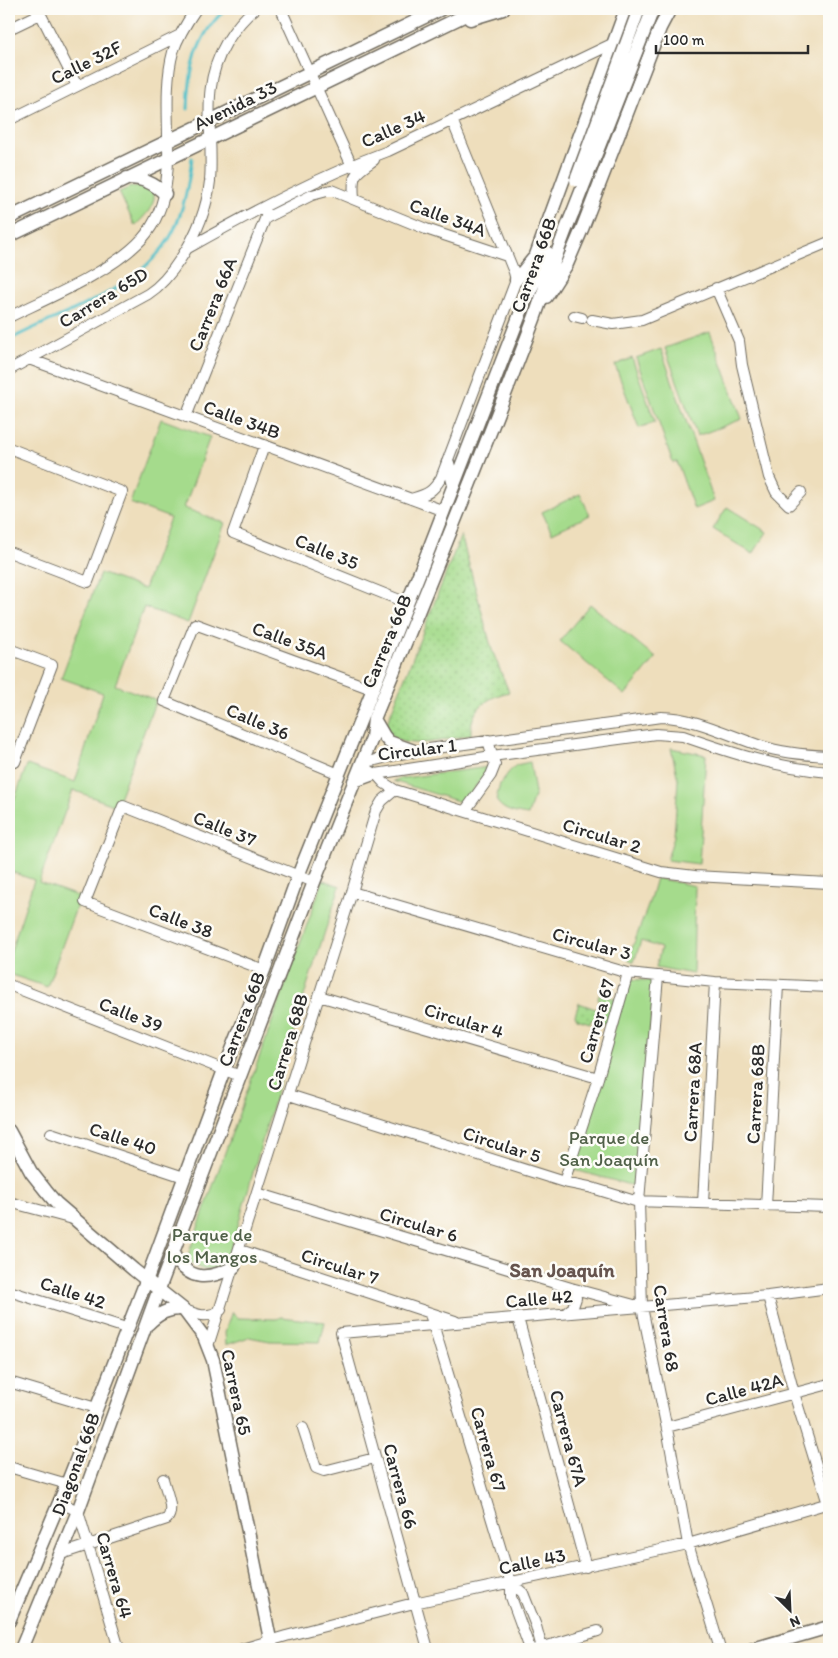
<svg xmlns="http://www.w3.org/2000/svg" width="838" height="1658" font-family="Itim,sans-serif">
<defs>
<pattern id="grass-dots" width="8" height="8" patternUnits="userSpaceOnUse" patternTransform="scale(1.25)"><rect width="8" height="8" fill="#a5db8c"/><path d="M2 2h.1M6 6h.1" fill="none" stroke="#8ebc79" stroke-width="1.8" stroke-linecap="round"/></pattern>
</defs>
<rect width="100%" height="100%" fill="#fdfcf7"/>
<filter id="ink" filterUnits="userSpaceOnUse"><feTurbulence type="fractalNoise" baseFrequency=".02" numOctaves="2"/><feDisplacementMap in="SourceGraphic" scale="10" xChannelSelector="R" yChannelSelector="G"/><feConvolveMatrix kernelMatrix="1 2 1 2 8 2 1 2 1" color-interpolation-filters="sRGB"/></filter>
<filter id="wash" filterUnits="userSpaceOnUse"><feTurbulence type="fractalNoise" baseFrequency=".0096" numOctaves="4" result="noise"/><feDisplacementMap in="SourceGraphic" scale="20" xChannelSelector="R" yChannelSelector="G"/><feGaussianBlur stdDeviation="1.12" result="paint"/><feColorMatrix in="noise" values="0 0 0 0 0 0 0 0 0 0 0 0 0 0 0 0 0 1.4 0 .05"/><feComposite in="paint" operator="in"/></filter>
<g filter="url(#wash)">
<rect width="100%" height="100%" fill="#eedebc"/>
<path fill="url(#grass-dots)" stroke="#68835c" d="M 461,535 L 492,650 L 509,692 C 487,697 469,710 471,735 C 451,738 385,757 387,723 Z
M 599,994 L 616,999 L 607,1024 L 591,1020 L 590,1023 L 577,1019 L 575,1015 L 579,1003 L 601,1011 L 604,1001 L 598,999 Z"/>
<path fill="#a5db8c" stroke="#68835c" d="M 138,186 L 153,190 C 158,205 144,216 135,226 L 119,192 L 131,187 Z
M 710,332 L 742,419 L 697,436 L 665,348 Z
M 661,349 L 714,501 L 694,509 L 677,462 L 673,463 L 636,358 Z
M 632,358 L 655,422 L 639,428 L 615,365 Z
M 161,419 L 210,437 L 184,508 L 225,523 L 188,623 L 144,607 L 115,685 L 156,700 L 116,806 L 73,790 L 39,882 L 80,897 L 47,987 L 9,974 L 9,957 L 34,880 L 9,871 L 9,814 L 27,765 L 75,782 L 103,693 L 61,678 L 100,573 L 144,589 L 170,518 L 130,503 Z
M 580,494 L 590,515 L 552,533 L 542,512 Z
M 727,507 L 767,532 L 753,554 L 713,529 Z
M 590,604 L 656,658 L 625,695 L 560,641 Z
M 671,748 L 706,755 L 699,864 L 667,860 L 674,836 L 678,780 Z
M 530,762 L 535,793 L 528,815 C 516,813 503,812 496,800 L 500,784 L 509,772 L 516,765 Z
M 489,767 L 464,803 L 393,781 L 403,778 Z
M 656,878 L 695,886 L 693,974 L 656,967 L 661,948 L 641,941 L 634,962 L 628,959 L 648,906 Z
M 323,880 L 340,886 L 307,986 L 231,1249 C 223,1273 204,1277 187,1258 Z
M 630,979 L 655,981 L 634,1186 L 571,1169 Z
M 232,1311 L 237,1318 L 276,1319 L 281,1317 L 325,1322 L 320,1342 L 270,1341 L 249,1337 L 226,1345 L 225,1332 Z"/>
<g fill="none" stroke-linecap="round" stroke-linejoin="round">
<path stroke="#52c0c8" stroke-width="3" d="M 188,109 C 189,71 196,35 226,9
M 9,340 C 64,311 133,294 169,239 C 182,218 189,182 192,158"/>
</g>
</g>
<g filter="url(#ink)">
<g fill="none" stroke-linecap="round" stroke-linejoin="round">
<g stroke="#6f6a5e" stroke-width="12">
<path id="minor" d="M 38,9 L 77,86
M 281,9 L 351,164
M 9,29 L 40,14
M 9,120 L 180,35
M 354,199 C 352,173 354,174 374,160
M 266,218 L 312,195 L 331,190 L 426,229 L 507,256
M 188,248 C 252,212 318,177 388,151 L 614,43
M 716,288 L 739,341 L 742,365 L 769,477 L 776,492 L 789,505 L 801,492
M 574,316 L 582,318
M 9,317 C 48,298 106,274 137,244 C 189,195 156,114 173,52 C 178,36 187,22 196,9
M 592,320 L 613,324 L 642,320 L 829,242
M 29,359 L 444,511
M 9,370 L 148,294 C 162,285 172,272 181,258 C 197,234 207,209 210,181 C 214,131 199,89 226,43 C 234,30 243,18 255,9
M 186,417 L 267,214
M 264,446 L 233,533 L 407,603
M 9,448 L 122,492 L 88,582 L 9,552
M 411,499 C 427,494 432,493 441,478 L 516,280 L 514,272 L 452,120
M 9,649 L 52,665 L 15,762 L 9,760
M 829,756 C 807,755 782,753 761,746 C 730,736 694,717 661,717 L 414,751 L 363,763 L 370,771 L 376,774 L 492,756 L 656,734 L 683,736 C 731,753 778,768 829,772
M 339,774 L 164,701 L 195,624 L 372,689
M 376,774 L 384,783 L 395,790 L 661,872 L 695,876 L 829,883
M 465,811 L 491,775 L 495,765 L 488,740
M 352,892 L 628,973 L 715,982 L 829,987
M 264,970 L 85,902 L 123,806 L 314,882
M 658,976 L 639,1201 L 642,1307 L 669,1439 L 688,1544 L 720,1649
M 9,985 L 240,1076
M 319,996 L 598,1078
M 289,1095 L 564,1182 L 589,1187 L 635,1201 L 829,1207
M 51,1133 L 184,1177
M 564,1182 L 598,1078 L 628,973
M 257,1193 L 571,1288 L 634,1305
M 9,1202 L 73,1219
M 703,1203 L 715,982
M 766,1206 L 778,985
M 240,1250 L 455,1321
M 9,1291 L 126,1328
M 768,1296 L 794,1393 L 829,1507
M 183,1309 C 197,1315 207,1319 221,1310
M 566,1313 L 573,1307 L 576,1298 L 575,1292 L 571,1288
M 430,1314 L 511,1583 L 511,1597 L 530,1649
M 518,1318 L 586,1567
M 208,1346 L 352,892 L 376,811 L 382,801 L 395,790
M 9,1382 L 96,1408
M 667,1427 L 829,1384
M 303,1428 L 316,1468 L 324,1471 L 375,1458
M 9,1467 L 67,1484
M 59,1502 L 78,1511 L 119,1649
M 61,1554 L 167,1519 C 175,1510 166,1491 163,1479
M 511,1583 L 523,1593 L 536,1626 L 542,1648
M 242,1649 L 286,1636 L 414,1603 L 688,1544 L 829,1503
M 428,1649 L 341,1333 L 768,1296 L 829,1288
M 537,1649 L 598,1631"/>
</g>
<g stroke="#6f6a5e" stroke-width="15">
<path id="major" d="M 470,19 L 503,9
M 127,178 C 143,178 154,183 165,194
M 9,218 L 441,9
M 9,236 L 478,9
M 516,280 L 533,259
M 530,280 L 536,255 L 626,9
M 546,297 L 567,264 L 582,229 L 660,28 L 670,9
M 448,463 L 454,485
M 374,719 L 384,736 L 389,742 L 414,751
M 354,781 L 373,774
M 9,1131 L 31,1172 L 46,1191 L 56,1203 L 134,1270 L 183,1309 L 204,1337 L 213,1360 L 272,1649
M 173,1254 C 189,1282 208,1280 234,1267
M 148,1324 C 158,1314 168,1308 183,1309
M 9,1621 L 67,1484 L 148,1276 L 224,1070 L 264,970 L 298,876 L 429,549 L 524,304 L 548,253
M 21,1649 L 78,1511 L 159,1289 L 314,882 L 372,738 L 374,719 C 429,586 483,453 534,319 C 547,283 558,247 573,212
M 753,1649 L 829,1627"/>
</g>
<use href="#minor" stroke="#fff" stroke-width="10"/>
<use href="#major" stroke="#fff" stroke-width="12"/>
<g stroke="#6f6a5e" stroke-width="15" stroke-linecap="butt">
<path id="major-bridge" d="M 576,180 L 639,9
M 573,212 L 653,9"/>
</g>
<use href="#major-bridge" stroke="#fff" stroke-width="12"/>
</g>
</g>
<g text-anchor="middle" stroke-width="5" stroke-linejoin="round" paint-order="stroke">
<g font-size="19" fill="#2b2b2b" stroke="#fdfcf7">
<text transform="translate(86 62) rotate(-26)" y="7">Calle 32F</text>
<text transform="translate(235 105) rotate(-26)" y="7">Avenida 33</text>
<text transform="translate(393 128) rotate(-24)" y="7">Calle 34</text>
<text transform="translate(448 217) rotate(20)" y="7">Calle 34A</text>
<text transform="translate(533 265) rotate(-70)" y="7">Carrera 66B</text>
<text transform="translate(103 297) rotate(-31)" y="7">Carrera 65D</text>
<text transform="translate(212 304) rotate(-68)" y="7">Carrera 66A</text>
<text transform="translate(242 419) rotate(20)" y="7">Calle 34B</text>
<text transform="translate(327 551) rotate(22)" y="7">Calle 35</text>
<text transform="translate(290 640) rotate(20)" y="7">Calle 35A</text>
<text transform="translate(386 641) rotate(-67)" y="7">Carrera 66B</text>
<text transform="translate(258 721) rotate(23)" y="7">Calle 36</text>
<text transform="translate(417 749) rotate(-7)" y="7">Circular 1</text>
<text transform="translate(225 828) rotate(22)" y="7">Calle 37</text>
<text transform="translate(602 835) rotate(17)" y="7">Circular 2</text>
<text transform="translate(181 920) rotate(21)" y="7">Calle 38</text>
<text transform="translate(592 943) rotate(15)" y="7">Circular 3</text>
<text transform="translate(131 1014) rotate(21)" y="7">Calle 39</text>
<text transform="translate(241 1019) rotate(-69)" y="7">Carrera 66B</text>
<text transform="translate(464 1020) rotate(17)" y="7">Circular 4</text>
<text transform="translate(596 1021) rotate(-74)" y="7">Carrera 67</text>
<text transform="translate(287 1042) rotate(-73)" y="7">Carrera 68B</text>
<text transform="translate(692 1092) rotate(-87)" y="7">Carrera 68A</text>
<text transform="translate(755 1094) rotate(-87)" y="7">Carrera 68B</text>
<text transform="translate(123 1138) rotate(18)" y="7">Calle 40</text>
<text transform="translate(502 1144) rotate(18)" y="7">Circular 5</text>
<text transform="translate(419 1224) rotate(17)" y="7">Circular 6</text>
<text transform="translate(340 1266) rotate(18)" y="7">Circular 7</text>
<text transform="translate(73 1292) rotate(18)" y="7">Calle 42</text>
<text transform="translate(539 1298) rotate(-5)" y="7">Calle 42</text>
<text transform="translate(667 1328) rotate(81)" y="7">Carrera 68</text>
<text transform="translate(744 1389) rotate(-15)" y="7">Calle 42A</text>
<text transform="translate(237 1392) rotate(78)" y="7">Carrera 65</text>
<text transform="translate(569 1438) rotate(75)" y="7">Carrera 67A</text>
<text transform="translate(489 1449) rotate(74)" y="7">Carrera 67</text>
<text transform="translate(75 1464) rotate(-70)" y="7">Diagonal 66B</text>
<text transform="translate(401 1486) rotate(75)" y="7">Carrera 66</text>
<text transform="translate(532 1561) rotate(-12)" y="7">Calle 43</text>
<text transform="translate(115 1575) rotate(74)" y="7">Carrera 64</text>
</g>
<g font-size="19" fill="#506048" stroke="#fdfcf7">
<text x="609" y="1144">Parque de<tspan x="609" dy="22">San Joaquín</tspan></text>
<text x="212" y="1241">Parque de<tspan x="212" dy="22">los Mangos</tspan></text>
</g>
<g font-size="20" font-weight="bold" fill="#66544e" stroke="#fdfcf7">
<text x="562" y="1277">San Joaquín</text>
</g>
</g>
<rect width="838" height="1658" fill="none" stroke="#fdfcf7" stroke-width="30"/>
<g transform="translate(790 1610) rotate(156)" stroke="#fdfcf7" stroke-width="4" paint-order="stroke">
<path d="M0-4L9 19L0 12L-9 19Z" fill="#2b2b2b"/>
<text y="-8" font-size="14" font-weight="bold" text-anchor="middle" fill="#2b2b2b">N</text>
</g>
<path d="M656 45v8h152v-8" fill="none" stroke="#2b2b2b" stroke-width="2.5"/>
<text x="663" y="45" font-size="15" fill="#2b2b2b" stroke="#fdfcf7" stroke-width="4" paint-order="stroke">100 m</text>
</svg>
